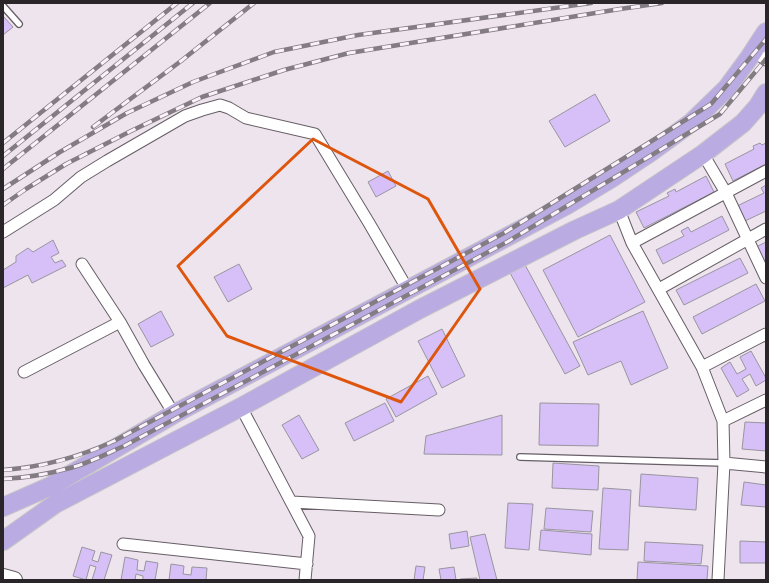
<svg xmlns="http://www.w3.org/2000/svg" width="769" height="583" font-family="'Varela Round',sans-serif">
<rect width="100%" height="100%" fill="#eee4ed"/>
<path fill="#d6c0f7" stroke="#99959f" d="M 3,16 L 13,27 L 3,35 Z
M 595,94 L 610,121 L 565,147 L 549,121 Z
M 760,143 L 762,145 L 766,143 L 766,164 L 733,181 L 725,164 L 754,149 L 753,146 Z
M 388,171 L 396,186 L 376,197 L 368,182 Z
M 706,176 L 714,192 L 644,228 L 636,212 L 669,196 L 667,193 L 675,189 L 676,192 Z
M 766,185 L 766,211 L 745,221 L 737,206 L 764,193 L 761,188 Z
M 722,216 L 729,230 L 663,264 L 656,250 L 684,236 L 681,231 L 688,227 L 691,232 Z
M 610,235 L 645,302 L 578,337 L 543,270 Z
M 53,240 L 59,253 L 51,257 L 55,263 L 62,260 L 66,266 L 32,283 L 28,275 L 3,288 L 3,270 L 16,262 L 16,256 L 28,248 L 33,252 Z
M 766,242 L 766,260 L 763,262 L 756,247 Z
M 740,258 L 748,273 L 684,305 L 676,290 Z
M 524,263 L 580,366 L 565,374 L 509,271 Z
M 239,264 L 252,289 L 228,302 L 214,277 Z
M 756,284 L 765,301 L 702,334 L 693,317 Z
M 161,311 L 174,335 L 151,347 L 138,324 Z
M 643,311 L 668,368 L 631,385 L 621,361 L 588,375 L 573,342 Z
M 442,329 L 465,376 L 442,388 L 418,341 Z
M 751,351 L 766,378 L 766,380 L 756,386 L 750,374 L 742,379 L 749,390 L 737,397 L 721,368 L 730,362 L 737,374 L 746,369 L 740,357 Z
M 428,376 L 437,394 L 396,417 L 386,399 Z
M 385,403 L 394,421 L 354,441 L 345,423 Z
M 540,403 L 599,404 L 598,446 L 539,445 Z
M 299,415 L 319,450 L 302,459 L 282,425 Z
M 502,415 L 502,455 L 424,454 L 426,436 Z
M 745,422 L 766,423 L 766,451 L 742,449 Z
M 553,463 L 599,466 L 598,490 L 552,488 Z
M 641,474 L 698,478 L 696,510 L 639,506 Z
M 744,482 L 766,485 L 766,507 L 741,505 Z
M 603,488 L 631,490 L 628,550 L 599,549 Z
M 508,503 L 533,504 L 529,550 L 505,548 Z
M 546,508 L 593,511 L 591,532 L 544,529 Z
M 541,530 L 592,534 L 591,555 L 539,550 Z
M 467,531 L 469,546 L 451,549 L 449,534 Z
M 485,534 L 497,580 L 480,580 L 470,537 Z
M 740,541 L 766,542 L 766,563 L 740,563 Z
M 645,542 L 703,545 L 701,564 L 644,561 Z
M 82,547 L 95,551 L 92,560 L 98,562 L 101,552 L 112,555 L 104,580 L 92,580 L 96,567 L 90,565 L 86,580 L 73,576 Z
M 125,557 L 138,560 L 137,570 L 144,571 L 146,561 L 158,563 L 155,580 L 143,580 L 143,576 L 136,574 L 135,580 L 121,580 Z
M 638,562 L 708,566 L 707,580 L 637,580 Z
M 171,564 L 184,566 L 183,574 L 191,575 L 192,567 L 207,568 L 206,580 L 169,580 Z
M 416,566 L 425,567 L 423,580 L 414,580 Z
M 454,567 L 456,580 L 441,580 L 439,569 Z
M 477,578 L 477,580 L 460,580 L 460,579 Z"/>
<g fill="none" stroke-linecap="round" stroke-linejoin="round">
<g stroke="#665e65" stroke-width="8">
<path id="lane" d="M 3,6 L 19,24
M 520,457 L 724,463"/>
</g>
<g stroke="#665e65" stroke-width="13">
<path id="street" d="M 754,51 L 766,60
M 703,154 L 726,193 L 766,278
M 619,210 L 632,243 L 702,367 L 723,421 L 724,463 L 718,580
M 3,232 L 54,200 L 81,177 L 107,161 L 185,116 L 202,110 L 220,105 L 229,108 L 246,118 L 315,134 L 369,223 L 408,290
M 632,243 L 766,171
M 82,264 L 120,322 L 144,365 L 174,414
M 659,289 L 766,229
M 702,367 L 766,334
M 24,372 L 120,322
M 241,407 L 309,536 L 305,580
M 723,421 L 766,400
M 724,463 L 766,467
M 292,502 L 439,510
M 123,544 L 307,564"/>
</g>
<g stroke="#665e65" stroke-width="18">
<path id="secondary" d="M 3,577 L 14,580"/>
</g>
<g stroke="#c7c6c7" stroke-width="20">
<path id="primary" d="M 3,507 L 51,486 L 174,414 L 567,205 L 612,178 L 651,152 L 692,122 L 727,88 L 749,58 L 766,32
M 3,541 L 55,504 L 241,407 L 420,309 L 575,230 L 619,210 L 703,154 L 743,123 L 758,106 L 766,93"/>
</g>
<use href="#lane" stroke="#fff" stroke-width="5.5"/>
<use href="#street" stroke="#fff" stroke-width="11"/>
<use href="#secondary" stroke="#fff" stroke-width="16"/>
<use href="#primary" stroke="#baace2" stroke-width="18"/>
<g stroke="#837d83" stroke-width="4.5">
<path id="rail" d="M 93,127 L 181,61 L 254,3
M 3,143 L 177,3
M 3,156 L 193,3
M 3,169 L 210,3
M 3,189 L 60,152 L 127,113 L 193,82 L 274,52 L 358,35 L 591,3
M 3,205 L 26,189 L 66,164 L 131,131 L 202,97 L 284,70 L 349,53 L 620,9 L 662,3
M 3,470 C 43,467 77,458 114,441 L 504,233 L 711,104 L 766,39
M 3,479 C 26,478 48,474 70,468 C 89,463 106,454 124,446 L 507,242 L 720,114 L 766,59"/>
</g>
<use href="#rail" stroke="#fbf1fa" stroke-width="3" stroke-dasharray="9" stroke-linecap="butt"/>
</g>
<path fill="none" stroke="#de560d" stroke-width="3" stroke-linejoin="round" d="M 313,139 L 428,199 L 480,289 L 401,402 L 227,336 L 178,266 Z"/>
<rect width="769" height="583" fill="none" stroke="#292529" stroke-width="8"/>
</svg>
